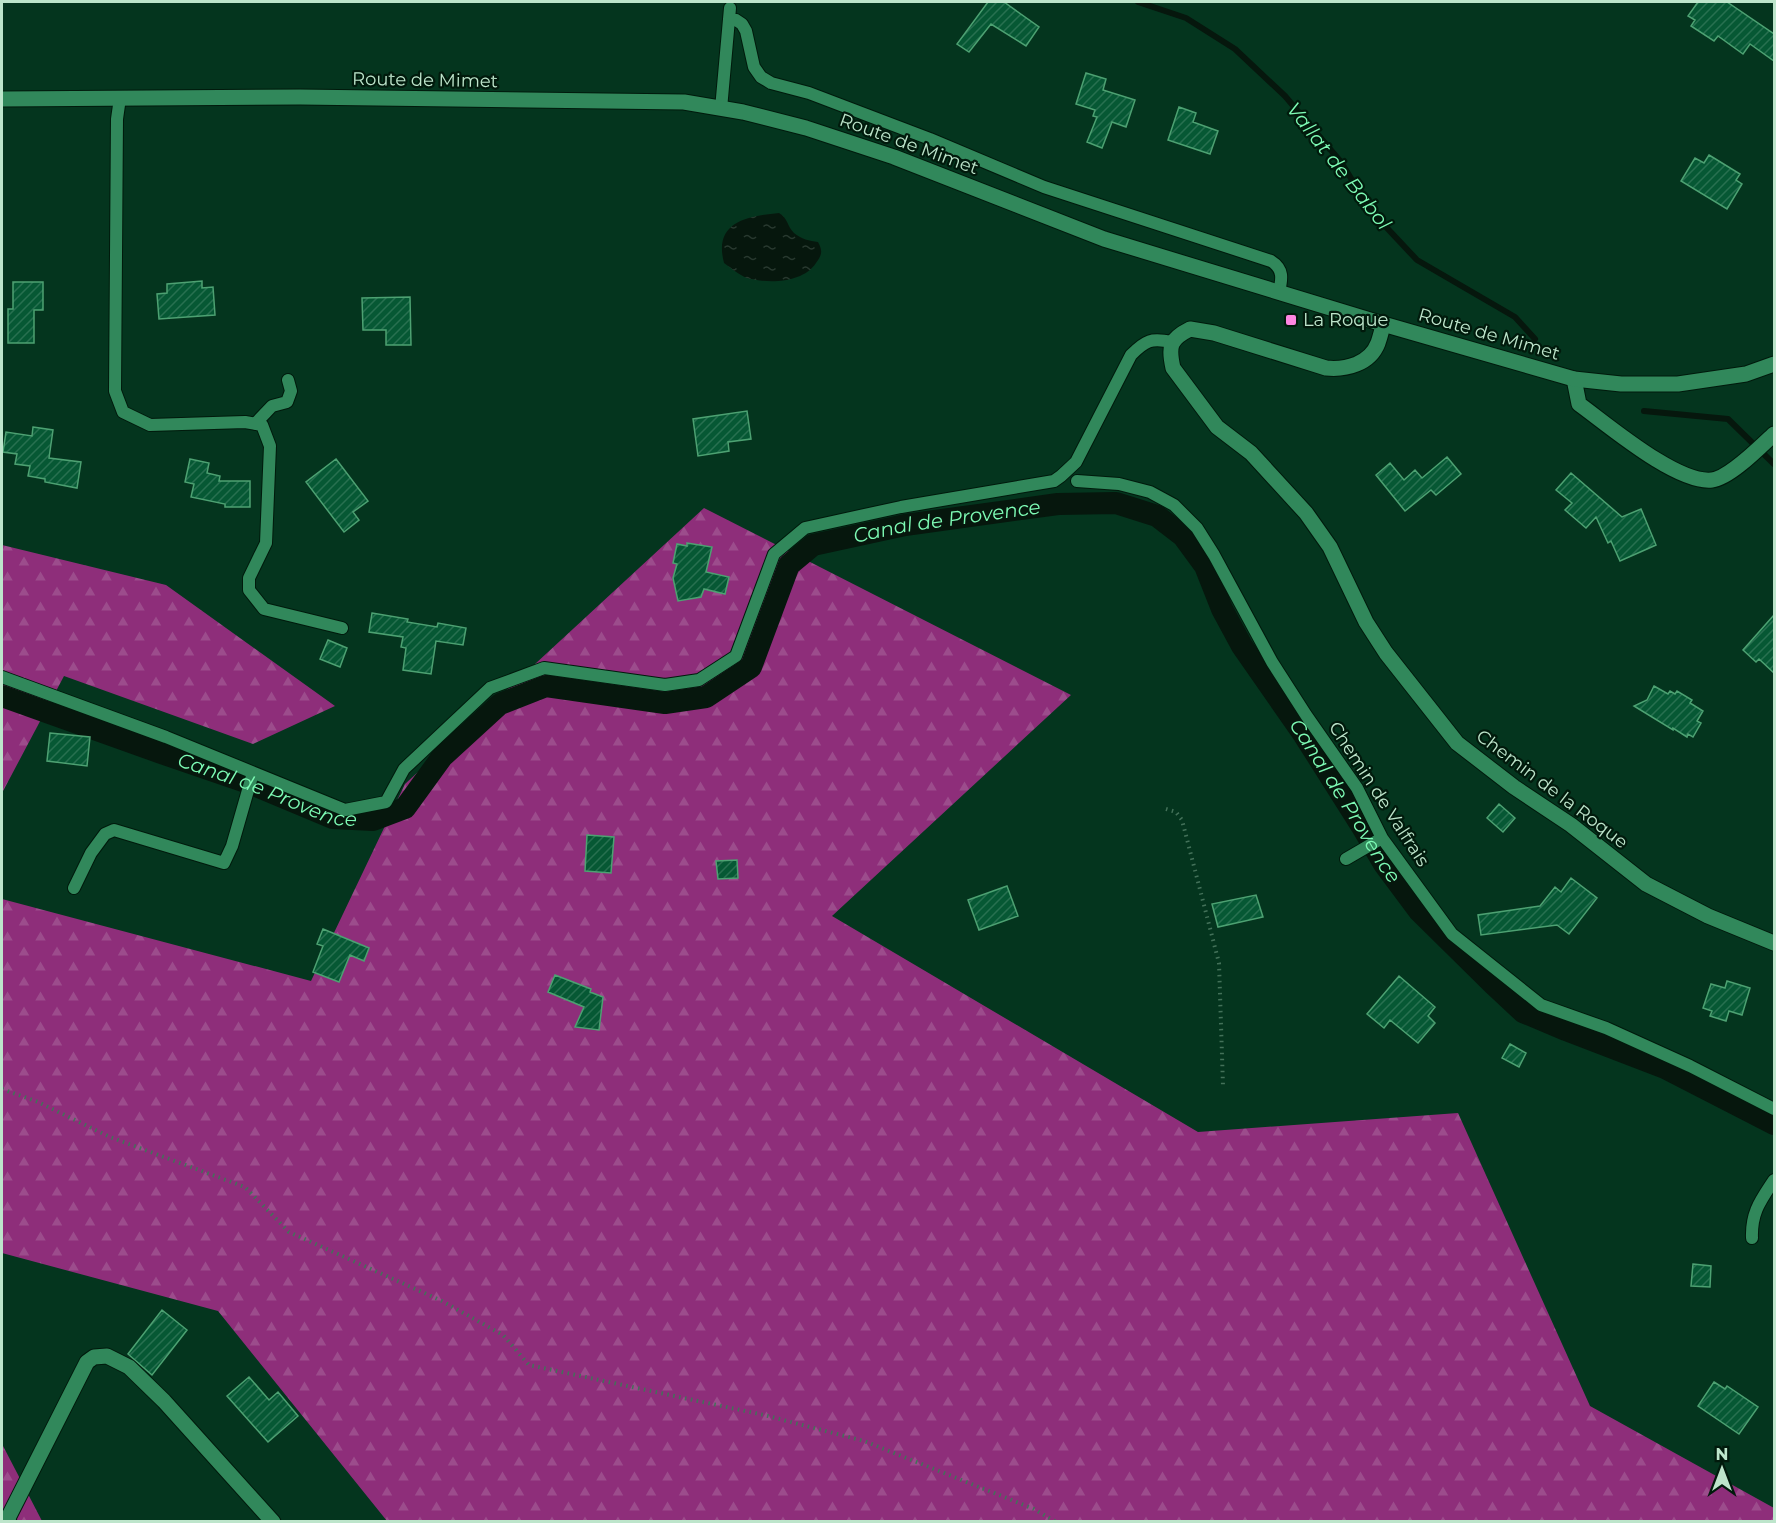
<svg xmlns="http://www.w3.org/2000/svg" width="1776" height="1523" font-family="Montserrat,sans-serif">
<defs>
<pattern id="forest-firs" width="22" height="20" patternUnits="userSpaceOnUse" patternTransform="scale(1.5)"><rect width="22" height="20" fill="#8e2e7a"/><path d="M5 1l3.5 6h-7zM16 11l3.5 6h-7z" fill="#9c4c8c"/></pattern>
<pattern id="water-ripples" width="26" height="14" patternUnits="userSpaceOnUse" patternTransform="scale(1.5)"><rect width="26" height="14" fill="#06170d"/><path d="M2 4q2-2 4 0t4 0M15 11q2-2 4 0t4 0" fill="none" stroke="#28392f"/></pattern>
<pattern id="building-hatch" width="6" height="6" patternUnits="userSpaceOnUse" patternTransform="scale(1.5)"><rect width="6" height="6" fill="#065834"/><path d="M-1 1l2-2M0 6l6-6M5 7l2-2" fill="none" stroke="#287050"/></pattern>
</defs>
<rect width="100%" height="100%" fill="#04351e"/>
<path fill="url(#forest-firs)" d="M 704,508 L 1071,695 L 832,916 L 1198,1132 L 1458,1113 L 1590,1406 L 1774,1508 L 1774,1521 L 387,1521 L 218,1311 L 2,1253 L 2,899 L 311,981 L 405,784 Z
M 2,545 L 166,585 L 335,706 L 253,744 L 64,676 L 2,793 Z
M 2,1444 L 42,1521 L 2,1521 Z"/>
<path fill="url(#water-ripples)" d="M 779,213 C 788,218 787,226 794,233 C 801,239 810,241 818,242 C 823,251 822,255 816,263 C 803,283 769,284 747,278 C 739,275 731,268 724,263 C 713,222 747,216 779,213 Z"/>
<g fill="none" stroke-linecap="round" stroke-linejoin="round">
<path stroke="#06170d" stroke-width="6" d="M 1138,2 L 1186,18 L 1235,49 L 1285,96 L 1341,162 L 1371,211 L 1417,260 L 1515,317 L 1535,339
M 1644,411 L 1728,419 L 1774,464"/>
<path stroke="#06170d" stroke-width="22" id="s1" d="M 2,696 L 161,753 L 249,783 L 333,818 L 373,820 L 405,808 L 442,757 L 500,704 L 546,686 L 665,703 L 706,697 L 751,667 L 789,565 L 813,545 L 905,525 L 1058,504 L 1116,503 L 1157,516 L 1183,536 L 1205,566 L 1222,609 L 1242,646 L 1304,735 L 1361,825 L 1384,864 L 1419,911 L 1493,984 L 1523,1012 L 1566,1030 L 1665,1068 L 1774,1124"/>
</g>
<path fill="url(#building-hatch)" stroke="#4da172" stroke-width="1.5" d="M 988,2 L 1004,2 L 1039,27 L 1026,46 L 991,24 L 969,52 L 957,44 Z
M 1698,2 L 1727,2 L 1774,34 L 1774,61 L 1750,44 L 1743,54 L 1718,36 L 1714,41 L 1691,26 L 1695,20 L 1688,16 Z
M 1086,73 L 1106,79 L 1103,90 L 1135,100 L 1126,127 L 1112,122 L 1102,148 L 1087,142 L 1097,117 L 1093,116 L 1095,110 L 1076,104 Z
M 1179,107 L 1196,113 L 1193,122 L 1218,131 L 1210,154 L 1168,140 Z
M 1709,155 L 1740,174 L 1736,180 L 1742,184 L 1727,209 L 1681,181 L 1695,158 L 1704,163 Z
M 202,281 L 202,288 L 213,287 L 215,315 L 159,319 L 157,294 L 167,293 L 167,284 Z
M 13,282 L 43,282 L 43,310 L 34,310 L 34,343 L 8,343 L 8,309 L 13,309 Z
M 410,297 L 411,345 L 386,345 L 386,330 L 363,330 L 362,298 Z
M 747,411 L 751,439 L 728,442 L 729,451 L 698,456 L 693,419 Z
M 33,427 L 53,430 L 49,458 L 81,462 L 77,488 L 45,482 L 45,479 L 28,476 L 30,466 L 15,464 L 17,454 L 3,452 L 6,432 L 32,436 Z
M 1447,457 L 1461,474 L 1436,495 L 1431,490 L 1405,511 L 1376,475 L 1390,463 L 1404,480 L 1415,470 L 1422,478 Z
M 190,459 L 209,463 L 207,473 L 220,476 L 219,481 L 250,481 L 250,507 L 225,507 L 225,504 L 191,497 L 194,484 L 185,482 Z
M 336,459 L 368,501 L 353,512 L 359,520 L 344,532 L 306,482 Z
M 1571,473 L 1622,517 L 1641,509 L 1656,545 L 1620,561 L 1611,541 L 1608,543 L 1596,517 L 1586,528 L 1565,510 L 1572,503 L 1556,490 Z
M 687,543 L 712,547 L 706,572 L 729,577 L 725,594 L 704,589 L 701,597 L 678,601 L 673,578 L 677,564 L 673,563 L 677,544 L 687,546 Z
M 372,613 L 408,619 L 407,622 L 437,627 L 438,623 L 466,628 L 463,645 L 436,641 L 431,674 L 403,670 L 406,648 L 401,647 L 403,637 L 369,632 Z
M 1774,615 L 1774,673 L 1759,659 L 1756,662 L 1743,650 Z
M 328,640 L 347,648 L 340,667 L 320,659 Z
M 1654,686 L 1668,694 L 1670,691 L 1675,694 L 1677,691 L 1692,700 L 1690,703 L 1703,711 L 1697,721 L 1701,723 L 1693,737 L 1688,734 L 1687,737 L 1673,728 L 1673,730 L 1634,706 L 1647,700 Z
M 50,733 L 90,737 L 87,766 L 47,761 Z
M 1499,804 L 1515,818 L 1503,832 L 1487,818 Z
M 587,835 L 614,837 L 611,873 L 585,871 Z
M 737,860 L 738,878 L 718,879 L 716,861 Z
M 1571,878 L 1597,898 L 1569,934 L 1557,925 L 1481,935 L 1478,915 L 1540,906 L 1555,887 L 1561,892 Z
M 1007,886 L 1018,916 L 979,930 L 968,900 Z
M 1256,895 L 1263,917 L 1218,927 L 1212,904 Z
M 323,929 L 369,948 L 364,961 L 350,955 L 339,982 L 313,972 L 323,946 L 317,944 Z
M 555,975 L 591,989 L 590,992 L 603,997 L 599,1030 L 575,1027 L 584,1007 L 548,992 Z
M 1399,976 L 1435,1007 L 1428,1016 L 1435,1023 L 1418,1043 L 1390,1020 L 1384,1028 L 1367,1014 Z
M 1727,981 L 1750,988 L 1742,1015 L 1729,1011 L 1726,1021 L 1710,1016 L 1712,1011 L 1703,1008 L 1711,984 L 1725,988 Z
M 1510,1044 L 1526,1053 L 1519,1067 L 1502,1058 Z
M 1693,1264 L 1711,1266 L 1710,1287 L 1691,1286 Z
M 162,1310 L 187,1330 L 152,1375 L 128,1354 Z
M 249,1377 L 269,1400 L 278,1392 L 298,1416 L 268,1442 L 227,1396 Z
M 1714,1382 L 1725,1389 L 1727,1386 L 1758,1407 L 1739,1434 L 1698,1406 Z"/>
<g fill="none" stroke-linecap="round" stroke-linejoin="round">
<g stroke="#011a0c" stroke-width="14">
<path id="service" d="M 729,19 L 736,20 L 742,24 L 746,31 L 754,67 L 761,77 L 771,83 L 809,93 L 930,139 L 1044,187 L 1271,261 C 1284,269 1282,279 1279,292
M 120,98 L 117,119 L 115,391 L 123,412 L 150,425 L 245,422 L 262,425 L 270,446 L 266,543 L 249,578 L 249,590 L 264,609 L 342,628
M 721,109 L 730,8
M 255,424 L 272,406 L 287,402 L 291,391 L 288,380
M 1077,481 L 1119,484 L 1150,492 L 1174,505 L 1197,528 L 1214,555 L 1272,662 L 1306,715 L 1357,788 L 1382,838 L 1452,934 L 1541,1005 L 1606,1028 L 1690,1066 L 1774,1109
M 2,677 L 166,737 L 345,810 L 386,802 L 404,769 L 490,688 L 544,668 L 665,685 L 699,680 L 736,656 L 774,554 L 805,528 L 901,507 L 1054,481 L 1061,476 L 1076,462 L 1131,355 C 1146,340 1151,338 1172,342
M 1346,859 L 1382,838
M 74,888 L 91,853 L 105,834 L 114,830 L 224,863 L 232,846 L 253,773
M 1752,1238 C 1751,1212 1761,1200 1774,1180"/>
</g>
<g stroke="#011a0c" stroke-width="17">
<path id="minor" d="M 1383,324 C 1382,330 1380,337 1378,343 C 1370,364 1346,370 1326,368 L 1214,333 L 1190,329 C 1170,339 1168,346 1173,368 L 1217,427 L 1251,453 L 1306,513 L 1330,547 L 1366,622 L 1386,653 L 1457,743 L 1514,787 L 1571,825 L 1646,884 L 1708,916 L 1774,943
M 1574,379 L 1579,404 C 1608,425 1677,484 1712,480 C 1730,478 1761,446 1774,434
M 9,1522 L 7,1520 L 87,1362 L 94,1357 L 107,1356 L 129,1367 L 164,1401 L 273,1522"/>
</g>
<g stroke="#011a0c" stroke-width="17">
<path id="secondary" d="M 2,99 L 300,97 L 684,102 L 743,112 L 806,128 L 894,157 L 1104,239 L 1383,324 L 1574,379 L 1621,384 L 1678,384 L 1746,374 L 1774,364"/>
</g>
<path stroke="#437159" stroke-width="4" stroke-dasharray="1.5 4.5" stroke-linecap="butt" d="M 1166,809 L 1176,812 L 1182,820 L 1219,963 L 1223,1086
M 2,1089 L 38,1102 L 110,1137 L 245,1187 L 289,1232 L 442,1301 L 503,1335 L 529,1365 L 764,1415 L 864,1441 L 1034,1509 L 1056,1522"/>
<use href="#service" stroke="#31885b" stroke-width="12"/>
<use href="#minor" stroke="#31885b" stroke-width="15"/>
<use href="#secondary" stroke="#31885b" stroke-width="15"/>
</g>
<rect fill="#fe86e1" stroke="#011a0c" stroke-width="2" x="1285" y="314" width="12" height="12" rx="3"/>
<g text-anchor="middle" stroke-width="4.5" stroke-linejoin="round" paint-order="stroke">
<g font-size="18" fill="#bde5cb" stroke="#011a0c">
<text transform="translate(425 80) rotate(1)" y="6">Route de Mimet</text>
<text transform="translate(909 144) rotate(20)" y="6">Route de Mimet</text>
<text transform="translate(1489 334) rotate(16)" y="6">Route de Mimet</text>
<text transform="translate(1552 789) rotate(37)" y="6">Chemin de la Roque</text>
<text transform="translate(1379 794) rotate(57)" y="6">Chemin de Valfrais</text>
</g>
<g font-size="18" fill="#bde5cb" stroke="#011a0c" text-anchor="start">
<text x="1303" y="326">La Roque</text>
</g>
<g font-size="20" font-style="italic" fill="#7dfab4" stroke="#011a0c">
<text transform="translate(1339 166) rotate(52)" y="7">Vallat de Babol</text>
<text dy="7" stroke="none"><textPath href="#s1" startOffset="1110">Canal de Provence</textPath></text>
<text dy="7" stroke="none"><textPath href="#s1" startOffset="282">Canal de Provence</textPath></text>
<text dy="7" stroke="none"><textPath href="#s1" startOffset="1668">Canal de Provence</textPath></text>
</g>
</g>
<rect width="1776" height="1523" fill="none" stroke="#bde5cb" stroke-width="6"/>
<g transform="translate(1722 1469)" stroke="#011a0c" stroke-width="4.5" paint-order="stroke">
<path d="M0-4.5L10 22L0 15L-10 22Z" fill="#bde5cb"/>
<text y="-9" font-size="16" font-weight="bold" text-anchor="middle" fill="#bde5cb">N</text>
</g>
</svg>
